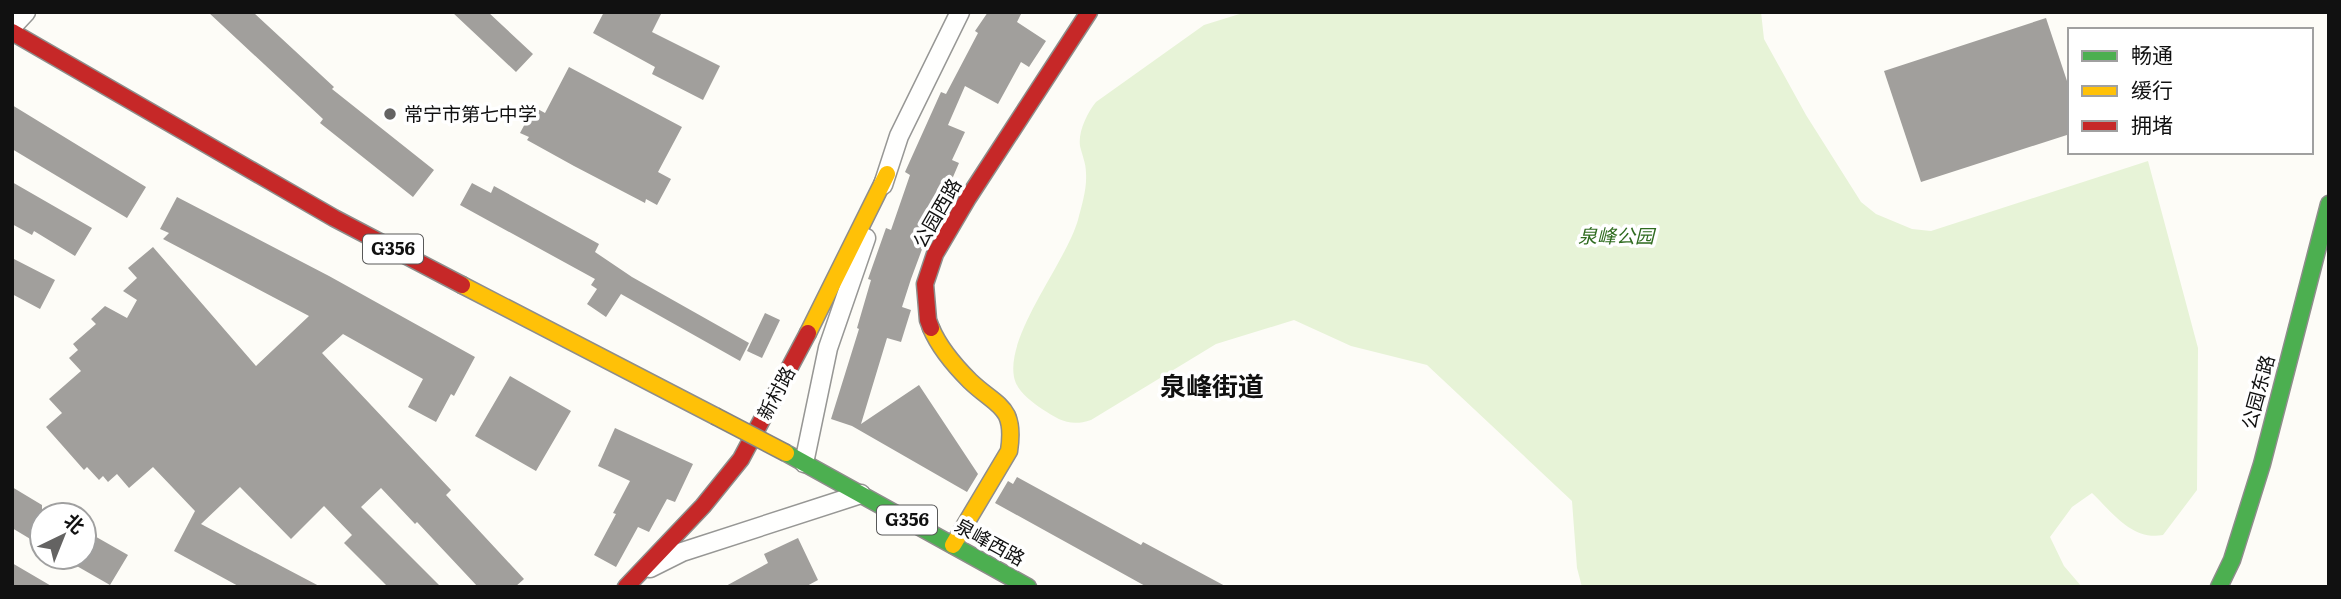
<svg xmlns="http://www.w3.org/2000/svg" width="2341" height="599" font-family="Literata,'Noto Sans SC',serif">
<rect width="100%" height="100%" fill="#fdfcf7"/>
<path fill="#e7f3d7" d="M 1246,12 L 1761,12 L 1764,39 L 1806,115 L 1861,202 L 1876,214 L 1912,229 L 1931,231 L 2148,161 L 2198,348 L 2197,490 L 2163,535 C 2132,541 2112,512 2092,493 L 2072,507 L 2050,537 L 2064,566 L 2082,587 L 1582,587 L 1577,568 L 1572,501 L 1427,365 L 1351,346 L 1294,320 L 1216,344 L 1091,420 C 1070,427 1059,420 1042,409 C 1031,401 1017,392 1014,377 C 1006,334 1065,264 1078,220 C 1082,204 1087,189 1086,173 C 1086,163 1082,155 1080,146 C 1078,132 1087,113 1096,102 L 1204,25 Z"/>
<path fill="#a19f9c" d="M 208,12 L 253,12 L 334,87 L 332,89 L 434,170 L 413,197 L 320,123 L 323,119 Z
M 452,12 L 488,12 L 533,54 L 516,72 Z
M 604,12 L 662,12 L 652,32 L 720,66 L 703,100 L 652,74 L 655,67 L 593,33 Z
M 988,12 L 1022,12 L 1017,22 L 1046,41 L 1029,67 L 1021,62 L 998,104 L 965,86 L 948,125 L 965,132 L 952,160 L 959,163 L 947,191 L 944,190 L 911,279 L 902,307 L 911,310 L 901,342 L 887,338 L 861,424 L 919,385 L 978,474 L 967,492 L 852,426 L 831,419 L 859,329 L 857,328 L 871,280 L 868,279 L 886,228 L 891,230 L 910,175 L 905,172 L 941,92 L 946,94 L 978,33 L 975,31 Z
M 2046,18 L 2070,90 L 2070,134 L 1921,182 L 1884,71 Z
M 569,67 L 682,127 L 658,172 L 671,179 L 657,205 L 646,199 L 645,203 L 574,166 L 527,140 L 529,137 L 520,133 L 534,107 L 545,113 Z
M 12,105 L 146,187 L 127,218 L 12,149 Z
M 12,182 L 92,228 L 75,256 L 34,231 L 32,235 L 12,224 Z
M 472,183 L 491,193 L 494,186 L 599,244 L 595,252 L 632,277 L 749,343 L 740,361 L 621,294 L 606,317 L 587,304 L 597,289 L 591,285 L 595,279 L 460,205 Z
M 177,197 L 329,276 L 475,357 L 454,396 L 451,394 L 436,422 L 408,407 L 423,379 L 343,334 L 322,353 L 451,490 L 446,495 L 524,579 L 515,587 L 478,587 L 417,522 L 415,524 L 381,488 L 361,507 L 441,587 L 388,587 L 344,543 L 352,535 L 324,506 L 291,539 L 240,487 L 201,524 L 321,587 L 240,587 L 174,551 L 195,511 L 153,467 L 129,488 L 117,474 L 108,482 L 103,476 L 99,480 L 87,467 L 84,470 L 46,427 L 62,413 L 49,399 L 81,371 L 69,358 L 78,350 L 73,344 L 96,324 L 91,319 L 105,306 L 127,318 L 137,300 L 123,291 L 137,278 L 128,268 L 153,247 L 256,366 L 309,316 L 163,239 L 169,233 L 160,229 Z
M 12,258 L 55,280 L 40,309 L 12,294 Z
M 765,313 L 780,320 L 762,358 L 747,351 Z
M 510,376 L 571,411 L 536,471 L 475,436 Z
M 615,428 L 693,464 L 675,502 L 667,499 L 649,532 L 638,527 L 616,567 L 594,555 L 616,514 L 613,513 L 630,481 L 598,466 Z
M 1017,477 L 1141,545 L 1143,542 L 1227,587 L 1147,587 L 995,503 L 1008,481 L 1013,484 Z
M 12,487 L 42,505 L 42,546 L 12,528 Z
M 84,530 L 128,555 L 110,585 L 61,557 L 84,557 Z
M 798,538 L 818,580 L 805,587 L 724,587 L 768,563 L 764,554 Z
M 12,563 L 53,587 L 12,587 Z"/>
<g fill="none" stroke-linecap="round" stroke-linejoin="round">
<g stroke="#979795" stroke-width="21">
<path id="street" d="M 12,27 L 26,12
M 883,185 L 899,136 L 960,12
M 804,463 L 828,348 L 866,238
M 650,568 L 682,552 L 861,494"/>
</g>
<g stroke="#8e8d8b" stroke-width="19">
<path id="fast" d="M 786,453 L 1028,587
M 2219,587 L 2232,560 L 2262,464 L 2329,204"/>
</g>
<g stroke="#8e8d8b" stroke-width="19">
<path id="slow" d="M 462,285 L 715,416
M 931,328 C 939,347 955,366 970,381 C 997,407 1016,405 1009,451 L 953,545
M 808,333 L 887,174"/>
</g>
<g stroke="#8e8d8b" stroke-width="19">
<path id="jam" d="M 12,32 L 334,218 L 462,285
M 931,328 L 928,320 L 925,284 L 935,254 L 968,198 L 1089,12
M 626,587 L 703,506 L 741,459 L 808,333"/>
</g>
<use href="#street" stroke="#fffffe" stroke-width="18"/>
<use href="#fast" stroke="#4caf50" stroke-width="16"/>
<use href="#slow" stroke="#ffc107" stroke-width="16"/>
<use href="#jam" stroke="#c62828" stroke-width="16"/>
<g stroke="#858482" stroke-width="19" stroke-linecap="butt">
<path id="slow-bridge" d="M 715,416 L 786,453"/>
</g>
<use href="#slow-bridge" stroke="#ffc107" stroke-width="16"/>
</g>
<circle fill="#646362" stroke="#fff" stroke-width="2.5" cx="390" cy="114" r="7"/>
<g text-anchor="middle" stroke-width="7" stroke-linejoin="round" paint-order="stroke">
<g fill="#fff" stroke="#585858" stroke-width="2">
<rect x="363" y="234.5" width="60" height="29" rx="5"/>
<rect x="877" y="505.5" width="60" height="29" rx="5"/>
</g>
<g font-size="18" font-weight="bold" fill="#111">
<text x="393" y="255">G356</text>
<text x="907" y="526">G356</text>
</g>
<g font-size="19" fill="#111" stroke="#fff" text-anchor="start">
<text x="404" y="121">常宁市第七中学</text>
</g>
<g font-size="19" fill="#111" stroke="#fff">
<text transform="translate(937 213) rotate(-60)" y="7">公园西路</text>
<text transform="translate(2258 392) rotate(-75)" y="7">公园东路</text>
<text transform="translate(776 393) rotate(-62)" y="7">新村路</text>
<text transform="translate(990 542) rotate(29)" y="7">泉峰西路</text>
</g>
<g font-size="19" font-style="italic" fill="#2f6b1f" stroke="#fff">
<text x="1616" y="243">泉峰公园</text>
</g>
<g font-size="26" font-weight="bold" fill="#111" stroke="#fff">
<text x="1212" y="396">泉峰街道</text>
</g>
</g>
<rect width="2341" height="599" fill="none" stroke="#111111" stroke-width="28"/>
<rect x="2068" y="28" width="245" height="126" fill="#ffffff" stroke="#a0a0a0" stroke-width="2"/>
<rect x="2082" y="51" width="35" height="10" fill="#4caf50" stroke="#a0a0a0" stroke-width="2"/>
<text x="2131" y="63" font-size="21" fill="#111111">畅通</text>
<rect x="2082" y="86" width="35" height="10" fill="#ffc107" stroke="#a0a0a0" stroke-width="2"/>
<text x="2131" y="98" font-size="21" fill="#111111">缓行</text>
<rect x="2082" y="121" width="35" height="10" fill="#c62828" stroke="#a0a0a0" stroke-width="2"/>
<text x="2131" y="133" font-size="21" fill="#111111">拥堵</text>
<g transform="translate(63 536) rotate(43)"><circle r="33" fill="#ffffff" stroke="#a0a0a0" stroke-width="2"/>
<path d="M0-5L12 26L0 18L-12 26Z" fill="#646362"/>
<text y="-10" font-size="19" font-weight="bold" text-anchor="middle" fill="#111111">北</text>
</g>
</svg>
